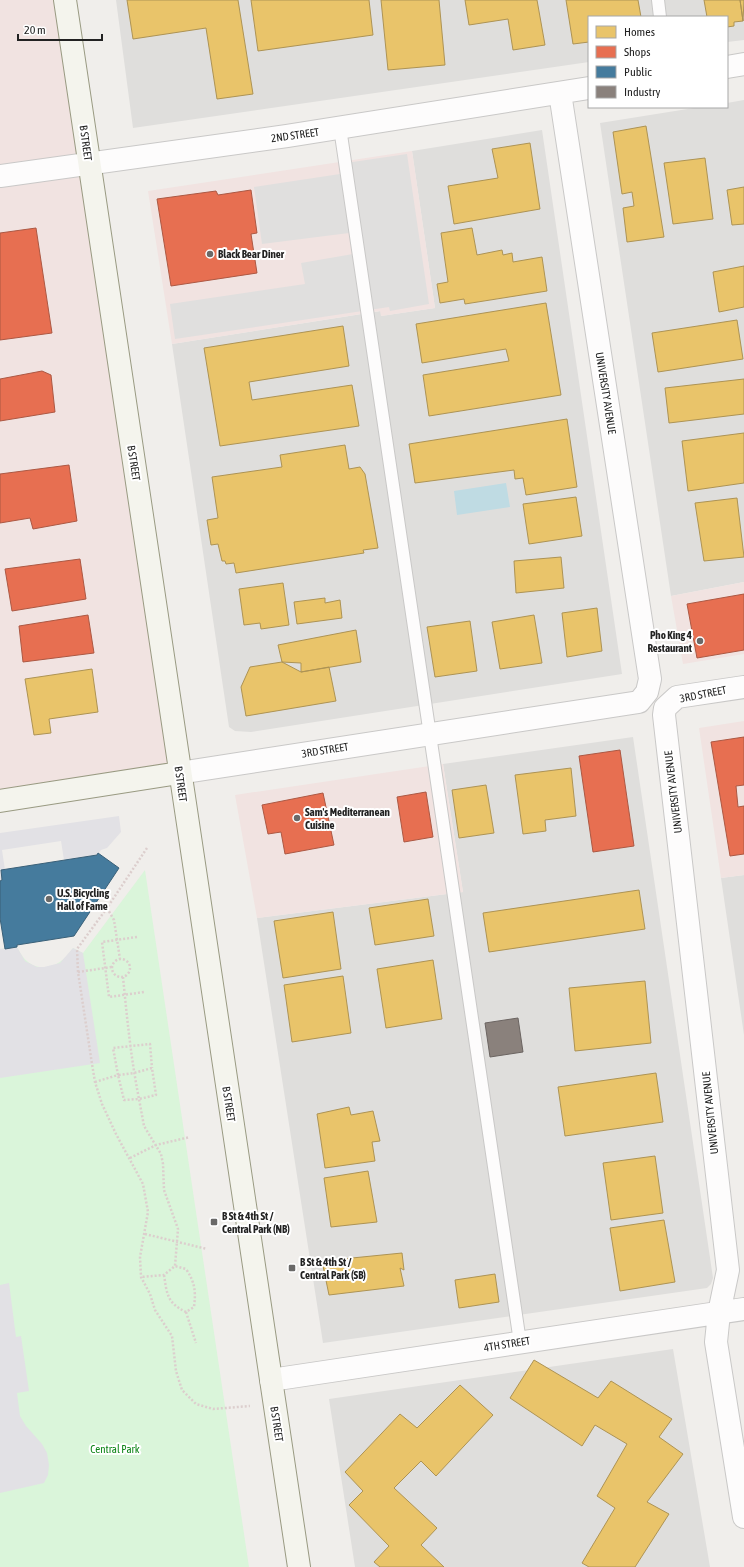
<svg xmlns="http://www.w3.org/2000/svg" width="744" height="1567" font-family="'Asap Condensed',sans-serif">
<rect width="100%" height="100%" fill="#f0eeeb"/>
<path fill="#dfdedc" d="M 116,0 L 744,0 L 744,40 L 727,42 L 727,17 L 589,17 L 589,62 L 133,128 Z
M 744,100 L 744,582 L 671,596 L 600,123 L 700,107 L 727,107 L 727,103 Z
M 542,130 L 622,674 L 251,732 L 235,731 L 229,727 L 172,344 L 381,311 L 381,316 L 435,308 L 412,151 Z
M 633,737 L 713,1278 L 711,1284 L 707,1288 L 323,1343 L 257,918 L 463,892 L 443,764 Z
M 744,875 L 744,1035 L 721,878 Z
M 673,1349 L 710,1567 L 355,1567 L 329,1399 Z"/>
<path fill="#f1e3e1" d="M 0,0 L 61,0 L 179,773 L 0,800 Z
M 412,151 L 435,308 L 381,316 L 380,311 L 172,344 L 148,191 Z
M 744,582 L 744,654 L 683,664 L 671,596 Z
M 744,721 L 744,875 L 721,878 L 699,728 Z
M 443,764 L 463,892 L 257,918 L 235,795 Z"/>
<path fill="#daf5da" d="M 145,870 L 249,1567 L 0,1567 L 0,949 L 17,947 C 30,976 58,972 73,948 L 83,953 Z"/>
<path fill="#e0dfde" d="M 407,154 L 429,304 L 390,311 L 389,307 L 175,339 L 170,304 L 305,284 L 301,263 L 353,254 L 349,233 L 262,244 L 254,187 L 340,174 L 339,164 Z"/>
<path fill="#e2e1e5" d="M 119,816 L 121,832 L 107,848 L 101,850 L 97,855 L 64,860 L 61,841 L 2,850 L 5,870 L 1,870 L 2,880 L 0,881 L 0,833 Z
M 17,947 L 25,961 L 37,967 L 44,967 L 60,963 L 73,948 L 83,953 L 100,1063 L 0,1078 L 0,949 Z
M 9,1283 L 16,1337 L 21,1336 L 29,1391 L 17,1393 L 20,1416 L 26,1426 L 42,1444 L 47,1453 L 49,1465 L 48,1475 L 44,1483 L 0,1493 L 0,1285 Z"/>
<path fill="#bfdbe3" d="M 506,483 L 510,507 L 457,515 L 454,491 Z"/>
<path fill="#e9c46a" stroke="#ad9354" d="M 127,0 L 238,0 L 253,94 L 217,99 L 206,28 L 133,39 Z
M 251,0 L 369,0 L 373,35 L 258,51 Z
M 381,0 L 439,0 L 445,65 L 388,70 Z
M 465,0 L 537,0 L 545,45 L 513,50 L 508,19 L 469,25 Z
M 566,0 L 638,0 L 641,17 L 589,17 L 589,42 L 573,44 Z
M 704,0 L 740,0 L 743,21 L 734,22 L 734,26 L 727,27 L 727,17 L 707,17 Z
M 740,0 L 744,0 L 743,21 Z
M 646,126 L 664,237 L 627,242 L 623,208 L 634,206 L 632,192 L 622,194 L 613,132 Z
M 530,143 L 540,209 L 454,224 L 448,186 L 498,178 L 492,149 Z
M 705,158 L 713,219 L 673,224 L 664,163 Z
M 744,187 L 744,224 L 732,225 L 727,190 Z
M 472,228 L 477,255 L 502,250 L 503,255 L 512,253 L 513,262 L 542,257 L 547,291 L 465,304 L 464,299 L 440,303 L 437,284 L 448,282 L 441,233 Z
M 744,266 L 744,307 L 719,312 L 713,272 Z
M 546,303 L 561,395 L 429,416 L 423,375 L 509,361 L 506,349 L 422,363 L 416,324 Z
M 737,320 L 743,359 L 658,372 L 652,333 Z
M 343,326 L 349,366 L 249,382 L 252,400 L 352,385 L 359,426 L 220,446 L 204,348 Z
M 744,379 L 744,414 L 669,423 L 665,388 Z
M 567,419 L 577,487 L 526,495 L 523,478 L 515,479 L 514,470 L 415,483 L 409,444 Z
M 744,433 L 744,483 L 688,491 L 682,441 Z
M 345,445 L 349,469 L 360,467 L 365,474 L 378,548 L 363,550 L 364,553 L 236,573 L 234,563 L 226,564 L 225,561 L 222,561 L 218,544 L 211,545 L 207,520 L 218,518 L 212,477 L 282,467 L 280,455 Z
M 576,497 L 582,536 L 529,544 L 523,504 Z
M 737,498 L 744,557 L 704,561 L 695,503 Z
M 561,557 L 564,588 L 516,593 L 514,561 Z
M 283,583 L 289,625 L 261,629 L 260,623 L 244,625 L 239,589 Z
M 325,598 L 325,603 L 340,600 L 342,618 L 297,624 L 294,602 Z
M 597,608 L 602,651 L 567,657 L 562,613 Z
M 534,615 L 542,663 L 500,669 L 492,622 Z
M 470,621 L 477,671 L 435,677 L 427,627 Z
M 356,630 L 361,662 L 301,672 L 301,663 L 282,662 L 278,645 Z
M 282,662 L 301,672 L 329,667 L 336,701 L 246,716 L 241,687 L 250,667 Z
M 92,669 L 98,712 L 49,719 L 51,733 L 34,735 L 25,679 Z
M 571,768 L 576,816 L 545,820 L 546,831 L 523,834 L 515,775 Z
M 486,785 L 494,833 L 459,838 L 452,790 Z
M 639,890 L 645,929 L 489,952 L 483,913 Z
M 428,899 L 434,936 L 375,945 L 369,908 Z
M 333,912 L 341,969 L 283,978 L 274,921 Z
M 433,960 L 442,1019 L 386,1028 L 377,969 Z
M 343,976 L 351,1033 L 292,1042 L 284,985 Z
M 645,981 L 651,1043 L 575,1051 L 569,988 Z
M 656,1073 L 663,1122 L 565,1136 L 558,1087 Z
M 349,1107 L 351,1115 L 373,1111 L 380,1141 L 372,1142 L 375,1161 L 325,1168 L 317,1114 Z
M 655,1156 L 663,1213 L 611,1220 L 603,1163 Z
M 368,1171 L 377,1222 L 331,1227 L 324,1178 Z
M 664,1220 L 675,1282 L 620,1291 L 610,1228 Z
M 402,1253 L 404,1270 L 400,1268 L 404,1286 L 329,1295 L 322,1261 Z
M 495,1274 L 499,1302 L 459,1308 L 455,1280 Z
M 534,1360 L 598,1398 L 611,1381 L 672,1419 L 659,1437 L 683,1454 L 647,1502 L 669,1514 L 635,1567 L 589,1567 L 582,1563 L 615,1508 L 597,1496 L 627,1444 L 595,1425 L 582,1446 L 510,1398 Z
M 460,1385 L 493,1415 L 436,1476 L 421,1461 L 394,1488 L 437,1528 L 421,1545 L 444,1567 L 380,1567 L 374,1562 L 389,1546 L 349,1505 L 363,1491 L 345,1472 L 400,1414 L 417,1428 Z"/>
<path fill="#e76f51" stroke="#ac5843" d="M 251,190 L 257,233 L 251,234 L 257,273 L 171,286 L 157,199 L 216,191 L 218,195 Z
M 36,228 L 52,333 L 0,340 L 0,233 Z
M 42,371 L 51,375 L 55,412 L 0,421 L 0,379 Z
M 69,465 L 77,521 L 33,529 L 30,518 L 0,523 L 0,474 Z
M 80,559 L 86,599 L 12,611 L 5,569 Z
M 744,594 L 744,650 L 697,658 L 687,604 Z
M 88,615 L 94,653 L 23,662 L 19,626 Z
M 744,737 L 744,785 L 736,786 L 738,807 L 744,806 L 744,854 L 730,856 L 711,742 Z
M 620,750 L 634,846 L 593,852 L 579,756 Z
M 426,792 L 433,837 L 404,842 L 397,797 Z
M 323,793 L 334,845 L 285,854 L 281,832 L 268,834 L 262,805 Z"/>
<path fill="#457b9d" stroke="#3a6078" d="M 98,853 L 119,868 L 74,936 L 17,945 L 17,947 L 5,949 L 0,918 L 0,881 L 2,880 L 1,870 L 97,855 Z"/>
<path fill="#8a817c" stroke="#6b6461" d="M 518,1018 L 523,1052 L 490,1057 L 485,1023 Z"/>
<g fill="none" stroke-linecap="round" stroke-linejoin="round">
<g stroke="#c9c8c7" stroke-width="14">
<path id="lane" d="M 658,0 L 660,17
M 340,128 L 520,1342"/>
</g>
<g stroke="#c9c8c7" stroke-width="24">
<path id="street" d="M 727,67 L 744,64
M 0,176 L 287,136 L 589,88
M 744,687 L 677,697 L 665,708 L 664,715 L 728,1270 L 719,1313 L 716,1342 L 744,1517
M 179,773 L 639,702 L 647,692 L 650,679 L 560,93
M 271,1380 L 744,1309"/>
</g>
<g stroke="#999a82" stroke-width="24">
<path id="secondary" d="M 65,0 L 299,1567
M 0,801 L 179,773"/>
</g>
<path stroke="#dccecd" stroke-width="2.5" stroke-dasharray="2 2" stroke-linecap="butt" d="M 147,848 L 107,908 L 77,949 L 78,972 L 92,1064 L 95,1082 L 102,1104 L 116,1134 L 143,1184 L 148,1212 L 140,1257 L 141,1277 L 150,1294 L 155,1310 L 172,1336 L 176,1371 L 182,1390 L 196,1404 L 213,1409 L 250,1406
M 107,908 L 114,920 L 120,959
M 137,937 L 102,942 L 109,997 L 144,992
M112 968a9 9 0 1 1 18 0a9 9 0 1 1-18 0Z
M 78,972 L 112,967
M 123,977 C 127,1018 131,1059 139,1099 L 156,1095 L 152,1068 L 134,1073 L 118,1075 L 124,1100 L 139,1099 L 144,1126 L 161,1154 L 163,1164 L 164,1190 L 178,1229 L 175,1266 L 164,1275 L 141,1277
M 95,1082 L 118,1075 L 113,1048 L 150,1044 L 152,1068
M 130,1158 L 156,1145 L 190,1137
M 145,1234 L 207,1249
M 164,1275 C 167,1294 167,1303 186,1312 L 194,1307 C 196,1292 195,1282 186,1269 L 175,1266
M 186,1312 L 196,1343"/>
<use href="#lane" stroke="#fdfcfc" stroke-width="12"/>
<use href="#street" stroke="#fdfcfc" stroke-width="22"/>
<use href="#secondary" stroke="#f4f4ed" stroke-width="22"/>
</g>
<g fill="#6a6968" stroke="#fff" stroke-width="1.5">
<circle cx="210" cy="254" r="4"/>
<circle cx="700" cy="641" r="4"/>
<circle cx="297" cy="818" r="4"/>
<circle cx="49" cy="899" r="4"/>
<rect x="210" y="1218" width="8" height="8" rx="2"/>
<rect x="288" y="1264" width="8" height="8" rx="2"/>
</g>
<g text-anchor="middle" stroke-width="4" stroke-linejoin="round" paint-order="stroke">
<g font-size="11" fill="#222" stroke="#fff">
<text transform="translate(295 135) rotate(-8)" y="4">2ND STREET</text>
<text transform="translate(86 143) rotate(82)" y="4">B STREET</text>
<text transform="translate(606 393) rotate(81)" y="4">UNIVERSITY AVENUE</text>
<text transform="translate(134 463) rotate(81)" y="4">B STREET</text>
<text transform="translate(703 694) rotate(-11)" y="4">3RD STREET</text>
<text transform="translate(325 750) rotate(-9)" y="4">3RD STREET</text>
<text transform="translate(181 784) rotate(82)" y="4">B STREET</text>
<text transform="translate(673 792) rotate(-97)" y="4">UNIVERSITY AVENUE</text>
<text transform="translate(229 1104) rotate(81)" y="4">B STREET</text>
<text transform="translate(710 1113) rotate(-96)" y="4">UNIVERSITY AVENUE</text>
<text transform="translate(507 1344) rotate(-9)" y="4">4TH STREET</text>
<text transform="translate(277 1424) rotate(81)" y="4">B STREET</text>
</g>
<g font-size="11" font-weight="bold" fill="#222" stroke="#fff" text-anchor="start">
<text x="218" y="258">Black Bear Diner</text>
<text x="692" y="639" text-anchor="end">Pho King 4<tspan x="692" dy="13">Restaurant</tspan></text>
<text x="305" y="816">Sam's Mediterranean<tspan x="305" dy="13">Cuisine</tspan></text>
<text x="57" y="897">U.S. Bicycling<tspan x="57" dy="13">Hall of Fame</tspan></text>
<text x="222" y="1220">B St &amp; 4th St /<tspan x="222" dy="13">Central Park (NB)</tspan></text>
<text x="300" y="1266">B St &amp; 4th St /<tspan x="300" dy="13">Central Park (SB)</tspan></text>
</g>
<g font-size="11" fill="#0c8416" stroke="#fff">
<text x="115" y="1453">Central Park</text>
</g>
</g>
<rect x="588" y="16" width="140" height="92" fill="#ffffff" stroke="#a7a7a7"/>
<rect x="596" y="26" width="20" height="12" fill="#e9c46a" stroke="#a7a7a7"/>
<text x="624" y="36" font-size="12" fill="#222222">Homes</text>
<rect x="596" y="46" width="20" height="12" fill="#e76f51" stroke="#a7a7a7"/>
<text x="624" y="56" font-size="12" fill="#222222">Shops</text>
<rect x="596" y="66" width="20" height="12" fill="#457b9d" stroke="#a7a7a7"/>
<text x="624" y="76" font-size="12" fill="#222222">Public</text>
<rect x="596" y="86" width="20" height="12" fill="#8a817c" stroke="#a7a7a7"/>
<text x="624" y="96" font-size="12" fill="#222222">Industry</text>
<path d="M18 34v6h84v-6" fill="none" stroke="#222222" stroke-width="2"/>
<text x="24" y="34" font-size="12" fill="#222222" stroke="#ffffff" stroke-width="3" paint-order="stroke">20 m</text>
</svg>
